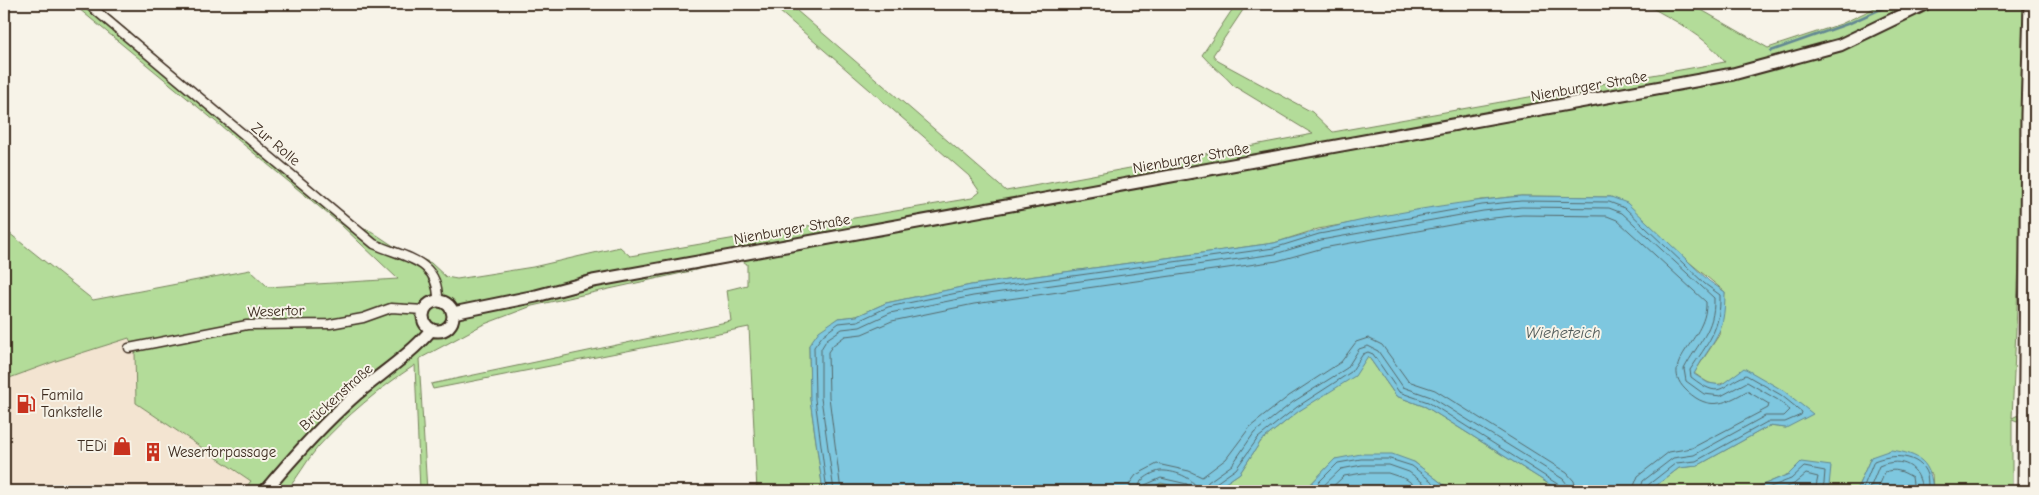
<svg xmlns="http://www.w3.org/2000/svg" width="2039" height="495" font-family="'Comic Neue',sans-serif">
<rect width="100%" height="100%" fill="#f7f3e8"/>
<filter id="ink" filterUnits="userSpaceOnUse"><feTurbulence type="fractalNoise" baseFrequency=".02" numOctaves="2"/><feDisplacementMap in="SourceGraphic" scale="10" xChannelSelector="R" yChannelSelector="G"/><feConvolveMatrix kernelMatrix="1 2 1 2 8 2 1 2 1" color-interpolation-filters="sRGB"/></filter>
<g filter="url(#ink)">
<path fill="#f3e4d1" d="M 129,338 L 135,352 L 136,403 L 251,481 L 243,491 L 4,491 L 4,380 L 56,361 Z"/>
<path fill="#b3dc99" stroke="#77835c" d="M 73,4 L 96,4 L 361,228 L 371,231 L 395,247 L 431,263 L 446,277 L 457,279 L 533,267 L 620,247 L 630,256 L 972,198 L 980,192 L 969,176 L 771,4 L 789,4 L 1006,191 L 1313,134 L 1234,86 C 1224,74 1212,67 1202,55 L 1236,4 L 1247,4 L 1213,55 L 1218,61 L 1312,112 L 1333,132 L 1725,62 C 1705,35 1673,20 1645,4 L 1691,4 L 1768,48 L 1841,24 L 1883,4 L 2035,4 L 2025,129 L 2012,418 L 2035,407 L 2035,428 L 2012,419 L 2012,491 L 1933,491 L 1932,474 L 1871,457 L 1856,491 L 1824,491 L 1829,486 L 1789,474 L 1748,491 L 1649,491 L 1679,468 L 1697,466 L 1769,426 L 1786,428 L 1731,379 C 1715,389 1709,384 1694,373 L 1719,335 L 1725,292 L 1611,197 L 1521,196 L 1482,200 L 1318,229 L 1274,243 L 971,285 L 886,303 L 857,316 L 838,318 L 809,345 L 810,399 L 823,491 L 757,491 L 749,327 L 433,389 L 431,384 L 731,321 L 727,290 L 747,285 L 747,264 L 741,260 L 532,306 L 482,325 L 419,359 L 427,491 L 420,491 L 415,365 C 380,388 346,416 318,447 C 306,461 298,478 286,491 L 243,491 L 251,481 L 136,403 L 135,352 L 129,338 L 56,361 L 4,380 L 4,229 L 93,300 L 250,270 L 268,287 L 398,279 L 340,224 Z
M 1368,356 L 1396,396 L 1426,407 L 1560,491 L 1452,491 L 1414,462 L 1335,459 L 1304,491 L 1204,491 L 1215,490 L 1240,473 L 1261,441 Z
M 1161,482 L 1194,491 L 1147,491 Z"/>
<path fill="#7ec7df" stroke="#638892" d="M 1521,196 L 1611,197 L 1627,203 L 1709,281 L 1725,292 C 1725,338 1714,337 1694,374 L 1708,383 L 1721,385 L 1744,368 L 1784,391 L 1813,414 L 1786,428 L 1769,426 L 1697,466 L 1679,468 L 1649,491 L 1560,491 L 1426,407 L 1396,396 L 1368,356 L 1355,376 L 1299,411 L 1261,441 L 1240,473 L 1215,490 L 1194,491 L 1161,483 L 1147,491 L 823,491 L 810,399 L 809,345 L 819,331 L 838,318 L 857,316 L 886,303 L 971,285 L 1274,243 C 1353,219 1438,204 1521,196 Z
M 1891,450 C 1920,454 1931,462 1933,491 L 1856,491 L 1871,457 Z
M 1361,454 L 1392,454 L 1414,462 L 1452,491 L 1304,491 L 1335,459 Z
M 1801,462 L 1831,466 L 1829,486 L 1824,491 L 1748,491 L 1789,474 Z"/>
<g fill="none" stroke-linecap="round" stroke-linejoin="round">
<path stroke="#56696b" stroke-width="1" d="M 827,491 L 815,399 L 814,347 L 823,335 L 839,323 L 858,321 L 888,307 L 972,290 L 1274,248 L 1319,234 L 1482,205 L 1521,201 L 1609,202 L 1625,208 L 1705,284 L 1720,295 C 1721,329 1708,343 1690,370 L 1691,377 C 1722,401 1719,386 1746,375 L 1781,395 L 1802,412 L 1801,415 L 1785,422 L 1767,422 L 1696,461 L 1676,463 L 1648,485 L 1646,491
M 834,491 L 821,398 L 821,349 L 827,339 L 842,329 L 860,327 L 890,313 L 973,296 L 1275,254 L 1321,240 L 1483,211 L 1521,207 L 1609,208 L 1622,213 L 1714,298 C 1715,331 1698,342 1684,369 L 1686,381 L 1704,394 L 1721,396 L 1747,382 L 1778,400 L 1790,410 L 1784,416 L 1765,416 L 1694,455 L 1673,458 L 1643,481 L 1640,491
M 841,491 L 829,397 L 828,352 L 833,345 L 845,336 L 862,334 L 892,321 L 974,304 L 1277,261 L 1323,248 L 1484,219 L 1522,215 L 1607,216 L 1617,220 L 1706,302 C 1708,345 1647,365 1696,398 C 1715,410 1731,400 1747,391 L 1769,404 L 1768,408 L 1692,448 L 1669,452 L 1638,476 L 1632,491
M 1129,491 L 1130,483 L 1136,475 L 1157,464 L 1189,471 L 1202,477 L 1226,459 L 1250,427 L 1289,396 L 1341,362 L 1356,342 L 1368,338 L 1382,345 L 1408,381 L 1435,390 L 1567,473 L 1574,481 L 1576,491
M 1137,491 L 1141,481 C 1146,477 1153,472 1160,471 C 1172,470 1196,477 1197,491
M 1143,491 L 1145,485 L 1161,478 L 1187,484 L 1190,491
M 1205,491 L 1208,482 L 1232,465 L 1254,433 L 1293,402 L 1347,368 L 1359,349 L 1368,346 L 1378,351 L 1403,387 L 1431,397 L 1563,479 L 1567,484 L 1568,491
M 1211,491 L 1213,485 L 1236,469 L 1258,438 L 1297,407 L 1351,372 L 1363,354 L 1368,352 L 1373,354 L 1399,392 L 1428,402 L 1559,485 L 1562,491
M 1310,491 L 1338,463 L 1361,459 L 1390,459 L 1412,466 L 1444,491
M 1318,491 L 1341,469 L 1362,465 L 1389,465 L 1409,472 L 1434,491
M 1328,491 L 1344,476 L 1363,473 L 1388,473 L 1406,479 L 1422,491
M 1760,491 L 1791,479 L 1804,467 L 1825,471 L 1824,483 L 1821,491
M 1777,491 L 1794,484 L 1806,474 L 1818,477 L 1815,491
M 1862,491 L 1874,461 C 1891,454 1920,453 1927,475 C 1928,480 1928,486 1928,491
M 1869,491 L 1879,466 C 1903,456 1920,466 1922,491
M 1877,491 L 1885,472 C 1895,468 1902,471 1912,477 L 1914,491"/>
<path stroke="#638892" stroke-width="2.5" d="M 1771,51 L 1850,23 L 1892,4"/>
<g stroke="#3b2a1e" stroke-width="11">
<path id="street" d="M 88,4 L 374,244 C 405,258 439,259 438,301
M 129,348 L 247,325 L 330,324 L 363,318 L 391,308 L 424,310"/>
</g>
<g stroke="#3b2a1e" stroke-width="15">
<path id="secondary" d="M423 316a15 15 0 1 1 30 0a15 15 0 1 1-30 0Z
M 453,313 L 536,296 L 593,281 L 1733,74 L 1840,45 L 1925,4
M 265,491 C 294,456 324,423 358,393 C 383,372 410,355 431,330"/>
</g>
<g stroke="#3b2a1e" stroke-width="19">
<path id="highway" d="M 2026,491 L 2029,114 L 2032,4"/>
</g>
<use href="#street" stroke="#f7f3e8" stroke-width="8"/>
<use href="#secondary" stroke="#f7f3e8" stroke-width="11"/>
<use href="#highway" stroke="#f7f3e8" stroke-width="15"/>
</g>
</g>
<defs>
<g id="fuel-bare" transform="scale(1.5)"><path d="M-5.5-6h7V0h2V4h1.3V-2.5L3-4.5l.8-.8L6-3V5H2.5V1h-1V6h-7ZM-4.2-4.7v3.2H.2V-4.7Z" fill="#c8321e" stroke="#f7f3e8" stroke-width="2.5" paint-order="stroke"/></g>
<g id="shop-bare" transform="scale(1.5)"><path d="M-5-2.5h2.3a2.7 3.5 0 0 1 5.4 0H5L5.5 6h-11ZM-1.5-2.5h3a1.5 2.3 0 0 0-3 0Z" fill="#c8321e" stroke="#f7f3e8" stroke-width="2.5" paint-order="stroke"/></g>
<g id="building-bare" transform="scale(1.5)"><path d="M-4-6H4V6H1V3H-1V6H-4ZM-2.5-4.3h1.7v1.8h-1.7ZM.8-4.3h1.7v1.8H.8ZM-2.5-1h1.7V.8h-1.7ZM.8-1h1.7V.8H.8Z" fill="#c8321e" stroke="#f7f3e8" stroke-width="2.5" paint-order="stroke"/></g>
</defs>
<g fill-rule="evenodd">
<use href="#fuel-bare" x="26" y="404"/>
<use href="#shop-bare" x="122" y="446"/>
<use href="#building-bare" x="153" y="452"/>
</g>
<g text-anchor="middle" stroke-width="4" stroke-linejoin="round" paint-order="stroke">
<g font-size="15" fill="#3b2a1e" stroke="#f7f3e8">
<text transform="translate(1589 86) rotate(-10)" y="5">Nienburger Straße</text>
<text transform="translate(276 144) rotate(40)" y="5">Zur Rolle</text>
<text transform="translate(1191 158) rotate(-10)" y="5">Nienburger Straße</text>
<text transform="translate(792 229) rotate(-10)" y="5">Nienburger Straße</text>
<text transform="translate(276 311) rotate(-2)" y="5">Wesertor</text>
<text transform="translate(336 397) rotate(-42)" y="5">Brückenstraße</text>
</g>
<g font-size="15" fill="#3b2a1e" stroke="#f7f3e8" text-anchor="start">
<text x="41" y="400">Famila<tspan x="41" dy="17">Tankstelle</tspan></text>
<text x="107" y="451" text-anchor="end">TEDi</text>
<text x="168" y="457">Wesertorpassage</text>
</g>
<g font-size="16" font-style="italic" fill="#4f5958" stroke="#f7f3e8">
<text x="1563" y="338">Wieheteich</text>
</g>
</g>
<rect width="2039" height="495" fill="none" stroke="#f7f3e8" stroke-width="20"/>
<rect x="10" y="10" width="2019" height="475" fill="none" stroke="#3b2a1e" stroke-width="2" filter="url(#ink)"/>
</svg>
